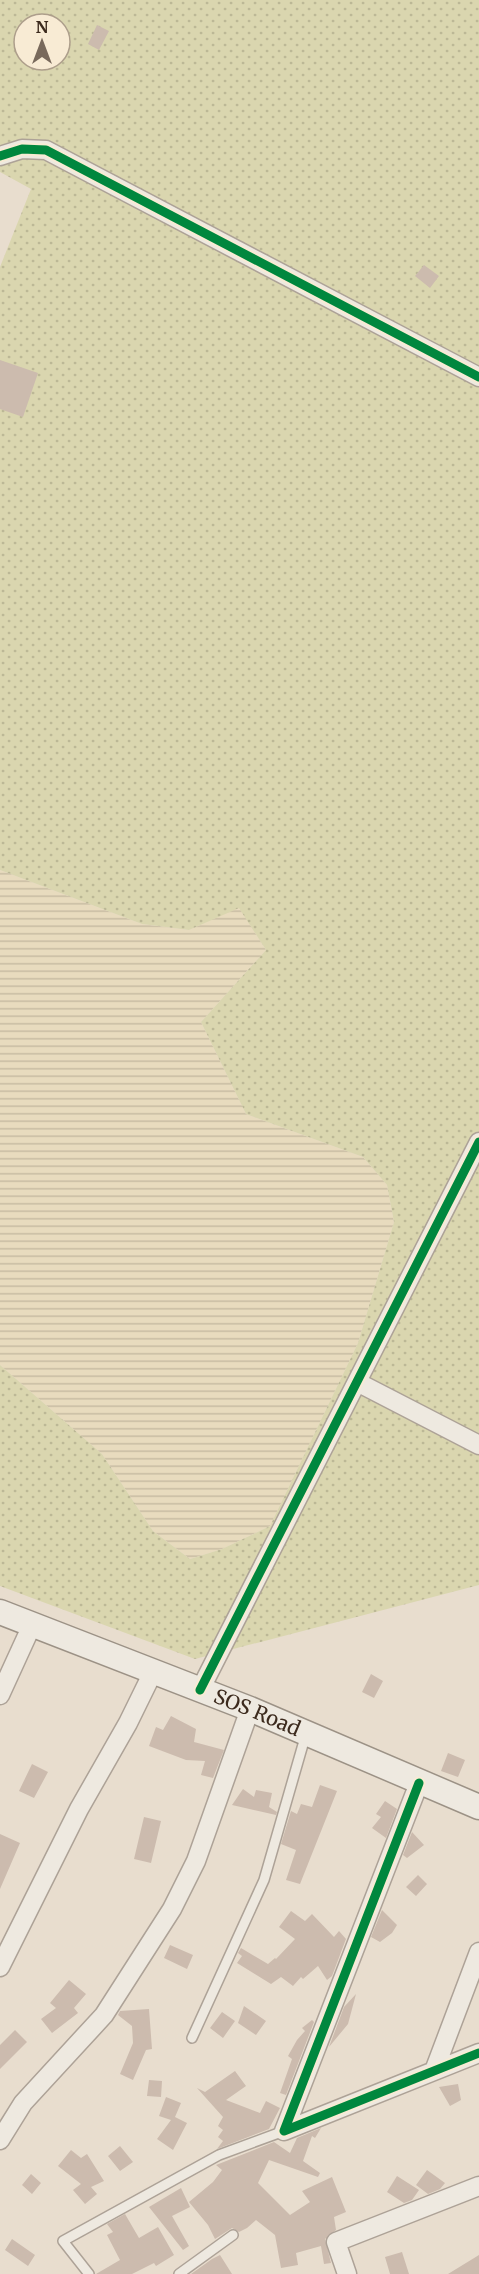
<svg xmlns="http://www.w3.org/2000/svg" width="479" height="2274" font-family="Merriweather,serif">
<defs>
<pattern id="farmland-rules" width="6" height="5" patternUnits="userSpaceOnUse" patternTransform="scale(1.5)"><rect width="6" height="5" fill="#e8dbbe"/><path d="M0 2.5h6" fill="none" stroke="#c8bca3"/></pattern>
<pattern id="grass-dots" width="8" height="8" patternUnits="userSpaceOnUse" patternTransform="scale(1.5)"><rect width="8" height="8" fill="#dad6af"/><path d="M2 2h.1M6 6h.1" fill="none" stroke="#bcb896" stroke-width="1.8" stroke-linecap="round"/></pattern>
</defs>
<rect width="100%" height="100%" fill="#e8ddce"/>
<path fill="url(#farmland-rules)" d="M 0,870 L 142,924 L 189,930 L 239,907 L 266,950 L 201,1022 L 246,1114 L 363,1157 L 387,1185 L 394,1222 L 358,1343 L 270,1526 L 222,1549 L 190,1559 L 153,1531 L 102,1454 L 0,1365 Z"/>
<path fill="url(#grass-dots)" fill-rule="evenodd" d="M 0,0 L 479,0 L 479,1585 L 195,1659 L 0,1586 L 0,1365 L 102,1454 L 153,1531 L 190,1559 L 222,1549 L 270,1526 L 358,1343 L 394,1222 L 387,1185 L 363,1157 L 246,1114 L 201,1022 L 266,950 L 239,908 L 189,930 L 142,924 L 0,870 L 0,267 L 31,189 L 0,172 ZM 24,24 L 60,24 L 60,60 L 24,60 Z"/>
<path fill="#ccbbae" d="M 97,25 L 109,31 L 99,50 L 88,44 Z
M 424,265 L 439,276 L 430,288 L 415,276 Z
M 0,360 L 38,373 L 23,417 L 0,409 Z
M 371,1674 L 383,1681 L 374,1698 L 362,1692 Z
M 171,1716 L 196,1729 L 194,1742 L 224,1750 L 213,1778 L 201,1775 L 205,1761 L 186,1760 L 149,1746 L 156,1727 L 163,1730 Z
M 448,1753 L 465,1760 L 458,1777 L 441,1771 Z
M 32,1764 L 48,1772 L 34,1798 L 19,1791 Z
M 320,1785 L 337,1791 L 300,1884 L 286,1880 L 296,1850 L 281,1844 L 291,1811 L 297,1814 L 301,1804 L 312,1807 Z
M 243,1789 L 254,1797 L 256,1790 L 272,1793 L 269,1807 L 277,1812 L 276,1815 L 232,1805 Z
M 385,1801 L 397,1809 L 386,1838 L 372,1828 L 381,1817 L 376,1814 Z
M 144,1817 L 161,1821 L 151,1863 L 134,1859 Z
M 412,1832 L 424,1845 L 407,1858 L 403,1855 Z
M 0,1834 L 20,1843 L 0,1889 Z
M 418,1875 L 427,1884 L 416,1896 L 406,1887 Z
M 382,1910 L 397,1925 L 392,1933 L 380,1942 L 371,1937 Z
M 291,1911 L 305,1921 L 312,1914 L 334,1937 L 339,1931 L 346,1939 L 332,1976 L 327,1980 L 318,1966 L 303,1979 L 301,1977 L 293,1986 L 281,1977 L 271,1984 L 237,1963 L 242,1956 L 238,1953 L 241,1948 L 268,1964 L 275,1958 L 276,1959 L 295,1939 L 279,1927 Z
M 170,1945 L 193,1955 L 187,1969 L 164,1958 Z
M 69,1980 L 86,1994 L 74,2008 L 78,2013 L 52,2033 L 41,2019 L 56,2008 L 50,2003 Z
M 356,1994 L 348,2024 L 329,2047 L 344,2007 Z
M 244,2006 L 266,2021 L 256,2035 L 238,2023 Z
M 149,2009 L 152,2049 L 146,2050 L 133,2080 L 120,2074 L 133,2043 L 132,2026 L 118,2015 L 120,2011 Z
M 222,2012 L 235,2021 L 223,2038 L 210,2028 Z
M 312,2020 L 314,2022 L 286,2095 L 280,2093 L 292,2059 L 288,2056 L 297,2040 L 305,2031 L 302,2028 Z
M 15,2030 L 27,2042 L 0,2069 L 0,2045 Z
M 235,2071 L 246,2086 L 226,2100 L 260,2113 L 266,2101 L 280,2108 L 269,2129 L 217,2149 L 223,2141 L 218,2137 L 223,2130 L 218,2126 L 223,2117 L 197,2088 L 205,2092 Z
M 149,2080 L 162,2081 L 161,2097 L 147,2096 Z
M 458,2084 L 461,2100 L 450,2106 L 439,2087 Z
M 166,2097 L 181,2103 L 175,2117 L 187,2123 L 173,2150 L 157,2139 L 171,2120 L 159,2116 Z
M 321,2128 L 315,2138 L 312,2136 L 303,2161 L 320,2173 L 318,2177 L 269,2160 L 258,2183 L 290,2215 L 310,2202 L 302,2191 L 332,2177 L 346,2212 L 334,2217 L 336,2230 L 325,2239 L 331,2263 L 324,2264 L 321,2246 L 296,2253 L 298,2265 L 281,2268 L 275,2235 L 256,2220 L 247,2228 L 239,2232 L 232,2228 L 215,2239 L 208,2225 L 189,2202 L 213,2182 L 222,2170 L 216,2165 L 274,2142 L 290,2153 L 297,2138 Z
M 120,2146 L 133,2162 L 120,2171 L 108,2156 Z
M 71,2150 L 81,2158 L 87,2154 L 104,2181 L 91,2187 L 97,2194 L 85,2204 L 73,2190 L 81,2184 L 58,2166 Z
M 427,2170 L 445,2183 L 440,2189 L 428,2194 L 416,2185 Z
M 31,2174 L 41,2183 L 32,2194 L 22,2185 Z
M 397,2176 L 419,2190 L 412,2200 L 404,2203 L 387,2192 Z
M 181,2188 L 190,2207 L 172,2216 L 189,2246 L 183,2250 L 149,2207 Z
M 125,2214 L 139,2238 L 158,2227 L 174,2255 L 156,2266 L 154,2263 L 132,2274 L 96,2274 L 120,2260 L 107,2235 L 113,2232 L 107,2224 Z
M 12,2239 L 35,2255 L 28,2266 L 5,2250 Z
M 402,2252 L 409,2274 L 390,2274 L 385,2257 Z
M 220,2255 L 232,2274 L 191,2274 L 212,2259 Z
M 479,2255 L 479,2274 L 448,2274 Z"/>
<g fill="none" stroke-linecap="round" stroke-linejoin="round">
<g stroke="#ada297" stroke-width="12">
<path id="lane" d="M 192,2038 L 264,1880 L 306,1734
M 89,2274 L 63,2241 L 219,2155 L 284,2131
M 179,2274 L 233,2235"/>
</g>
<g stroke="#ada297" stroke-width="21">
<path id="street" d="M 0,156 L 22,149 L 46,150 L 479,377
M 357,1382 L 479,1445
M 200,1690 L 479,1142
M 0,1695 L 32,1625
M 419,1783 L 284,2131 L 479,2053
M 0,1967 L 79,1809 L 128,1723 L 153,1672
M 434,2071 L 479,1952
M 0,2140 L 23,2103 L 104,2015 L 172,1909 L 196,1861 L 250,1709
M 347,2274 L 336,2242 L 479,2186"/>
</g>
<g stroke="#9c9286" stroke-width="27">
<g id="secondary">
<path id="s1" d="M 0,1612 L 250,1709 L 479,1807"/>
</g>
</g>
<use href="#lane" stroke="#eee9e0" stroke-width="9"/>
<use href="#street" stroke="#eee9e0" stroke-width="18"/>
<use href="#secondary" stroke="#eee9e0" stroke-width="24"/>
<g stroke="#f8ebd4" stroke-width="13">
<path id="cycleway" d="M 0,156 L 22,149 L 46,150 L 479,377
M 200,1690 L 479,1142
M 419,1783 L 284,2131 L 479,2053"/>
</g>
<use href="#cycleway" stroke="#00873e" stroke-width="9"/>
</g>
<g text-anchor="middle" stroke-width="4.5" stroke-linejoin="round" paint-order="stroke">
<g font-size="20" fill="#3c2a1d" stroke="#f8ebd4">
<text dy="7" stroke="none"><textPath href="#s1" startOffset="276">SOS Road</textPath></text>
</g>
</g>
<g transform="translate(42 42)"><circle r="28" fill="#f8ebd4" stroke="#ad9e8b" stroke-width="1.5"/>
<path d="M0-4.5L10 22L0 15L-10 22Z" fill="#78695b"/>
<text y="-9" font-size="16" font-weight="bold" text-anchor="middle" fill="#3c2a1d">N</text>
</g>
</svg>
